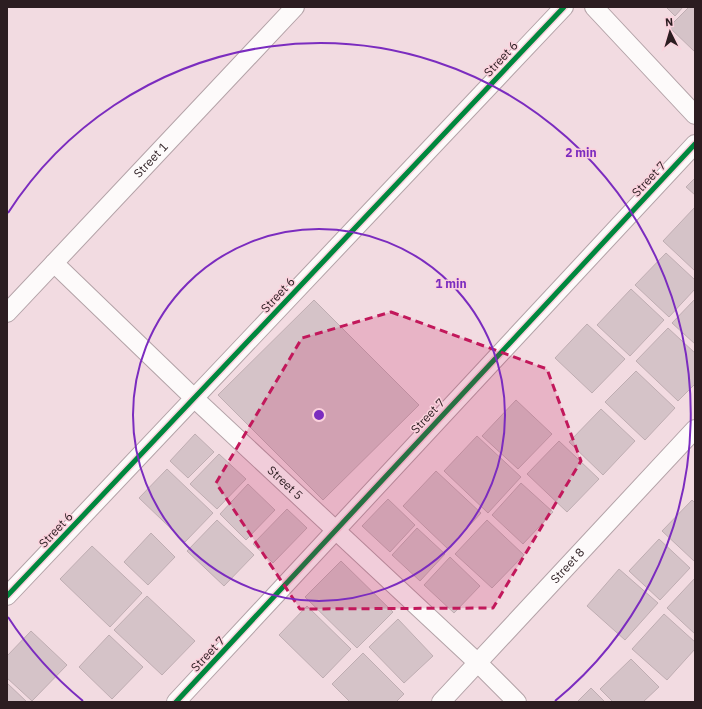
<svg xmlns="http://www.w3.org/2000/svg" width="702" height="709" font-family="'IBM Plex Sans',sans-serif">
<rect width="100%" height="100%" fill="#f2dbe1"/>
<path fill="#d5c3c8" stroke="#bfadb2" d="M 666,7 L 683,7 L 675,16 Z
M 689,7 L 695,7 L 695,52 L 669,27 Z
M 695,178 L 695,195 L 686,187 Z
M 695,207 L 695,271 L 663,241 Z
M 666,253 L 695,280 L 695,289 L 669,317 L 635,285 Z
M 631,289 L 664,320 L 630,356 L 597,325 Z
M 695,299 L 695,344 L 672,323 Z
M 314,300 L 419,405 L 323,500 L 218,395 Z
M 587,324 L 625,359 L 592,393 L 555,358 Z
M 668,328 L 695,353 L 695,384 L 678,401 L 636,361 Z
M 636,371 L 675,408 L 645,440 L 605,402 Z
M 516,400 L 552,434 L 518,469 L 482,436 Z
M 601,409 L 635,441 L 603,475 L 569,442 Z
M 195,434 L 214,452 L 188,478 L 170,461 Z
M 477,436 L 521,477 L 488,513 L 444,471 Z
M 559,441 L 599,479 L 567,512 L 527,474 Z
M 219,454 L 246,479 L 217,509 L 190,484 Z
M 167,469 L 213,513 L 185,542 L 139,498 Z
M 436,471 L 481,513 L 448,549 L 403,506 Z
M 521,483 L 553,512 L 523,544 L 492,515 Z
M 248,484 L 275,510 L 246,540 L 220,514 Z
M 388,499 L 415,525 L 390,552 L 362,526 Z
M 692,500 L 695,503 L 695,559 L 694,561 L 662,531 Z
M 287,509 L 307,528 L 273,563 L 253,544 Z
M 217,520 L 254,555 L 224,586 L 187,551 Z
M 487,520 L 524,555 L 492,588 L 455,554 Z
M 417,528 L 445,554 L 420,581 L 392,555 Z
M 151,533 L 175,557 L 148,585 L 124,562 Z
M 659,539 L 690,568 L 660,600 L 629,571 Z
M 92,546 L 142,593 L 110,627 L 60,579 Z
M 450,557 L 480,586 L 454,613 L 424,585 Z
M 341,561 L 393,612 L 357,648 L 305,597 Z
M 619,569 L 658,603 L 625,640 L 587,606 Z
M 695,578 L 695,634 L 667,608 Z
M 147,596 L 195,641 L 162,675 L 114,630 Z
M 307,606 L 351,649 L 323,678 L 279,635 Z
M 664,614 L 695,642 L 695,649 L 667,680 L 632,649 Z
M 398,619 L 433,656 L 404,683 L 369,647 Z
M 31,631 L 67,665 L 32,701 L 7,678 L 7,656 Z
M 109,635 L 143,667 L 112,699 L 79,667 Z
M 363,653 L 404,694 L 396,702 L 350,702 L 332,684 Z
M 631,659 L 659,687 L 643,702 L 613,702 L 600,689 Z
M 7,683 L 27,702 L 7,702 Z
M 591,688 L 605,702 L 577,702 Z"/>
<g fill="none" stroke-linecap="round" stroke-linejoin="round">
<g stroke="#b3a2a7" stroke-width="20">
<g id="minor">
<path d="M 594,7 L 695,115"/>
<path id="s1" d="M 54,263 L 194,398 L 478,663 L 517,702"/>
<path id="s2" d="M 7,313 L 295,7"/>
<path d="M 7,596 L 564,7"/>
<path d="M 176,702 L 695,144"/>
<path id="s3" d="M 441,702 L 695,429"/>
</g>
</g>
<use href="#minor" stroke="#fdfafa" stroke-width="18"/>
<g stroke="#fbd2dd" stroke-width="8">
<path id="cycleway" d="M 7,596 L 564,7
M 176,702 L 695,144"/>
</g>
<use href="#cycleway" stroke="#00873e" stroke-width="5"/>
</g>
<path fill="#c2185b" fill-opacity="0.2" stroke="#c2185b" stroke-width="3" stroke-dasharray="8 5" stroke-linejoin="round" d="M 391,312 L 547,369 L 581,461 L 493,608 L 300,609 L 216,483 L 302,338 Z"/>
<g fill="none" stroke="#7b2cbf" stroke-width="2">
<circle cx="319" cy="415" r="186"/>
<path d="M83 701A371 371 0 0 1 8 617M8 213A371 371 0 1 1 555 701"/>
</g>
<g text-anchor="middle" stroke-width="3" stroke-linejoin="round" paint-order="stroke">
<g font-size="12" fill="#2c1d21" stroke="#fbd2dd">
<text transform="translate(501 59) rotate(-47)" y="4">Street 6</text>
<text dy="4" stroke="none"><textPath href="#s2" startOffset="210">Street 1</textPath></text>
<text transform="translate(649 179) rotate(-47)" y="4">Street 7</text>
<text transform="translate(278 295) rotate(-47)" y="4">Street 6</text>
<text transform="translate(428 416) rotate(-47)" y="4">Street 7</text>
<text dy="4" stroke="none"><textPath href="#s1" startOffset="319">Street 5</textPath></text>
<text transform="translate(56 530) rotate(-47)" y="4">Street 6</text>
<text dy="4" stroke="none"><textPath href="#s3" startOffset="186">Street 8</textPath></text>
<text transform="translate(208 654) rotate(-47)" y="4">Street 7</text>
</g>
</g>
<circle cx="319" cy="415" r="6" fill="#7b2cbf" stroke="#fbd2dd" stroke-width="2"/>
<g font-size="12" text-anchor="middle" font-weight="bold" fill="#7b2cbf" stroke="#fbd2dd" stroke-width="3" stroke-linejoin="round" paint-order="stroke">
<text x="581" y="157">2 min</text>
<text x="451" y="288">1 min</text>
</g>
<rect width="702" height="709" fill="none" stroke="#2c1d21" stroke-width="16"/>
<g transform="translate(670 32) rotate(355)" stroke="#fbd2dd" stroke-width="3" paint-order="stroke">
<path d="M0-3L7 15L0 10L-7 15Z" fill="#2c1d21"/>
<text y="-6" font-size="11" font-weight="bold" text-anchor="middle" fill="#2c1d21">N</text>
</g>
</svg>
